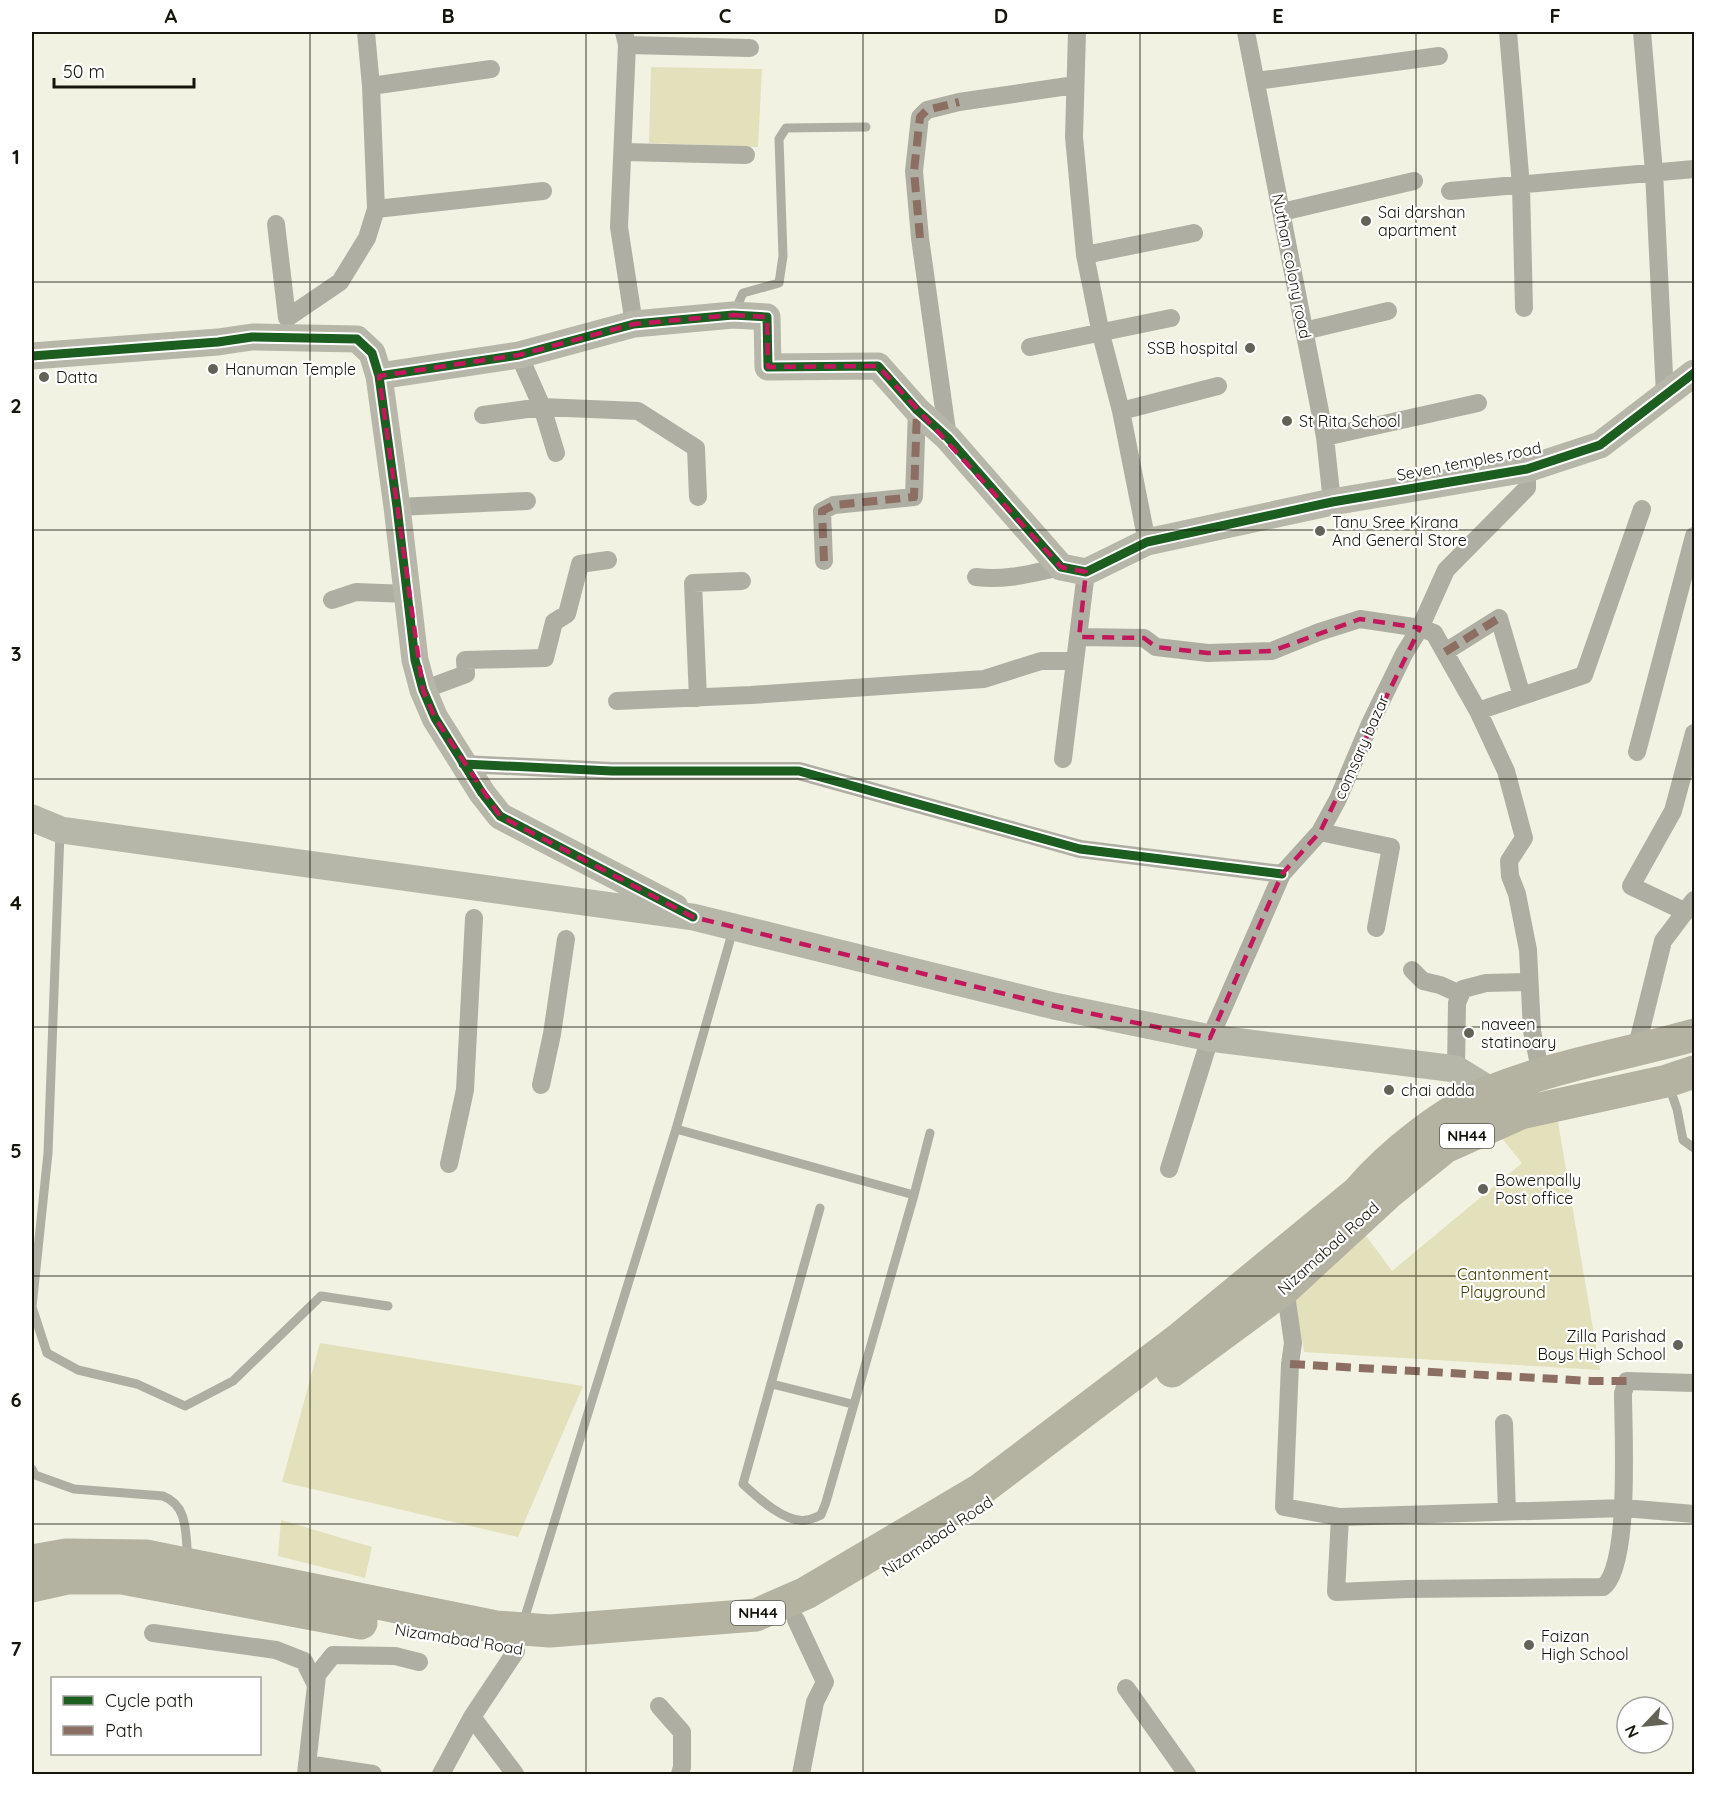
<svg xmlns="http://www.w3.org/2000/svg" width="1726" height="1806" font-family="Quicksand,sans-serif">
<rect width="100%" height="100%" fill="#f2f2e3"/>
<path fill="#e2e1bb" d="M 651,67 L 762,69 L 758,147 L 649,143 Z
M 1555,1104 L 1600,1370 L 1304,1352 L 1293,1290 L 1364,1233 L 1392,1271 L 1522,1163 L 1491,1125 Z
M 320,1343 L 583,1386 L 518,1537 L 282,1482 Z
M 281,1520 L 372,1547 L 365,1578 L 278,1556 Z"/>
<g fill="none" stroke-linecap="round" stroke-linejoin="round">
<path stroke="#afaea2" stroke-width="9" d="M 734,313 L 743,293 L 779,283 L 783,256 L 779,139 L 786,128 L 866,127
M 60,832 L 48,1153 L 32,1307 L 47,1353 L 78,1370 L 137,1384 L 185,1406 L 233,1381 L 321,1296 L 388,1306
M 1669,1086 L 1677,1109 L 1683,1140 L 1694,1148
M 676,1129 L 914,1195
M 820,1208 L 743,1484 C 758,1498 786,1524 807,1520 C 812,1519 816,1517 821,1515 L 826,1502 L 914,1195 L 930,1133
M 772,1384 L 852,1404
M 32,1469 L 35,1475 L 74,1489 L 163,1496 C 189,1506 185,1534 188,1559
M 523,1623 L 676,1129 L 733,930"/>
<path stroke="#afaea2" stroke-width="18" d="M 624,32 L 627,45 L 619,227 L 634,324
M 1077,32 L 1074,137 L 1085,255 L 1101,334 L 1121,411 L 1147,542
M 1246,32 L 1325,437 L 1332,502
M 1508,32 L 1521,186 L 1524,308
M 1642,32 L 1654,172 L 1665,395
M 627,45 L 750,48
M 1257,81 L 1439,56
M 371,86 L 491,69
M 624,152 L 746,155
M 1450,191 L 1694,169
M 376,209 L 543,191
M 1282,212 L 1414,181
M 276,224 L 287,318 L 340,282 L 367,238 L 376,209 L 371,86 L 366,32
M 1085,255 L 1194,233
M 1304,331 L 1388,311
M 1030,347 L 1171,318
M 519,355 L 542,407 L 556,453
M 1121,411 L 1218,386
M 483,415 L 542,407 L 638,411 L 696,448 L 698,497
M 1325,437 L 1478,403
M 948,438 L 920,238 L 914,171 L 920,117 L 927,110 L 959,102 L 1075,85
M 397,507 L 527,501
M 824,561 L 822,511 L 834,505 L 914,497 L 917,410
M 976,577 C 1006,581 1032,573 1061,567
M 332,600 L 356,592 L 408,594
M 1079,637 L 1144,638 L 1156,647 L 1208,653 L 1272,651 L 1319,632 L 1360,619 L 1420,628 L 1434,633 L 1478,711 L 1506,771 L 1524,838 L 1509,861 L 1510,876 L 1517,894 L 1528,950 L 1532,1031 L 1541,1074
M 1445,652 L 1499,618 L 1522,696
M 423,690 L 466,674 L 465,660 L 545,658 L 554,622 L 567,614 L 580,564 L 608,560
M 698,698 L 693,583 L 742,581
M 617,701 L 751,695 L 984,679 L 1041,661 L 1075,661
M 1478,711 L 1584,675 L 1642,509
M 1637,752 L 1694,536
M 1063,759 L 1086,572
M 463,764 L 612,771 L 799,771 L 1080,849 L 1282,874
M 1320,832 L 1391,847 L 1376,928
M 1686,912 L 1631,886 L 1673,811 L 1694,733
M 1412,970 L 1423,981 L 1440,985 L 1460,994
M 1636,1050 L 1663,941 L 1694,900
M 1456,1069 L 1457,1003 L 1463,989 L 1486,983 L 1529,982
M 541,1085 L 552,1034 L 566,939
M 449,1164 L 465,1090 L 474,918
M 1169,1169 L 1210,1038 L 1282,874 L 1320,832 L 1338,799 L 1369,726 L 1404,654 L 1420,628 L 1446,570 L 1527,488 L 1527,469
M 1285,1288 L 1293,1343 L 1290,1364 L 1284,1507 L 1340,1517 L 1624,1508 L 1694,1514
M 1504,1423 L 1507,1512
M 1340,1517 L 1336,1592 L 1407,1589 L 1603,1587 C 1631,1568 1623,1428 1623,1393 L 1627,1381 L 1694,1383
M 796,1620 L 825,1682 L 815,1702 L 801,1774
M 153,1633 L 276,1650 L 304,1661 L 316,1685 L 306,1774
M 316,1685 L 317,1675 L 333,1655 L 395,1656 L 419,1662
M 1126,1688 L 1187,1774
M 659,1706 L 682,1732 L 682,1767 L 680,1774
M 307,1764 L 373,1774
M 441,1774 L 472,1717
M 515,1774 L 472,1717 L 516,1651"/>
<path stroke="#b6b6a9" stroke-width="27" d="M 32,356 L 218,342 L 252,337 L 357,339 L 372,353 L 379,376 L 397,507 L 415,660 L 423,690 L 435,718 L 482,793 L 500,816 L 675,907
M 379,376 L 519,355 L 634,324 L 733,315 L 767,317 L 768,367 L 878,366 L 917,410 L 948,438 L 1061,567 L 1086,572 L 1147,542 L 1332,502 L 1527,469 L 1600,445 L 1694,373
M 32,818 L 61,830 L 693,917 L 1054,1006 L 1210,1038 L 1456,1069 L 1492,1091"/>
<path stroke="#b4b3a2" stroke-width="33" d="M 1172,1371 L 1285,1288 L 1387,1194 L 1445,1147 L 1521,1113 L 1667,1081 L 1694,1072
M 32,1561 L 66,1555 L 146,1556 L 496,1627 L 550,1631 L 756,1615 L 806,1593 L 980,1490 L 1178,1340 L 1358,1192 C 1390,1154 1446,1110 1492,1091 C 1557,1065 1627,1054 1694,1035
M 32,1586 L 68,1578 L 122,1578 L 361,1623"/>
<path stroke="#8d6e63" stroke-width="8" stroke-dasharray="15 8" stroke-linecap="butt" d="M 920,238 L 914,171 L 920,117 L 927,110 L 959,102
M 824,561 L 822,511 L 834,505 L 914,497 L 917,410
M 1445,652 L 1499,618
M 1290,1364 L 1591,1381 L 1627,1381"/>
<g stroke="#fff" stroke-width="13">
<path id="cycleway" d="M 32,356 L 218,342 L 252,337 L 357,339 L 372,353 L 379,376 L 397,507 L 415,660 L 423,690 L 435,718 L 482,793 L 500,816 L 693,917
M 379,376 L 519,355 L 634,324 L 733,315 L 767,317 L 768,367 L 878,366 L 917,410 L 948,438 L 1061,567 L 1086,572 L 1147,542 L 1332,502 L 1527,469 L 1600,445 L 1694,373
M 463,764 L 612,771 L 799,771 L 1080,849 L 1282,874"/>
</g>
<use href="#cycleway" stroke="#1b5e20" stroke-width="9"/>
</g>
<path fill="none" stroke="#c2185b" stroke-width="4.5" stroke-dasharray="12 8" stroke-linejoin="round" d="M 733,315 L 767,317 L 768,367 L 878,366 L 1061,567 L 1086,572 L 1079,637 L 1144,638 L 1156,647 L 1208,653 L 1272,651 L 1360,619 L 1420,628 L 1320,832 L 1282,874 L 1210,1038 L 1054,1006 L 693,917 L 500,816 L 435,718 L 423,690 L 379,376 L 519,355 L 634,324 Z"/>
<path fill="none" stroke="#15150b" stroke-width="1.5" stroke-opacity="0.55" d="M 310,32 L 310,1774M 586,32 L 586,1774M 863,32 L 863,1774M 1140,32 L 1140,1774M 1416,32 L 1416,1774M 32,282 L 1694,282M 32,530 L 1694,530M 32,779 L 1694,779M 32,1027 L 1694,1027M 32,1276 L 1694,1276M 32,1524 L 1694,1524"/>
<g fill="#626257" stroke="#fff" stroke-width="2">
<circle cx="1366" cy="221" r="6"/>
<circle cx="1250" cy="348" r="6"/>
<circle cx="213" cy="369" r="6"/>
<circle cx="44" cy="377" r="6"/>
<circle cx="1287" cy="421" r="6"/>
<circle cx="1320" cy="531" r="6"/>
<circle cx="1469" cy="1033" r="6"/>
<circle cx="1389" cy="1090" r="6"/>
<circle cx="1483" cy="1189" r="6"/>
<circle cx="1678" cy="1345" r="6"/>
<circle cx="1529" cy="1645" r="6"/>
</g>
<g text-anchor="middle" stroke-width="4.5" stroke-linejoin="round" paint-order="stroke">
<g fill="#fff" stroke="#5b5b54" stroke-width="1.5">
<rect x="1440" y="1124" width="54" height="24" rx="4.5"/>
<rect x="731" y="1601" width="54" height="24" rx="4.5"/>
</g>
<g font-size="15" font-weight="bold" fill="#15150b">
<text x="1467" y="1141">NH44</text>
<text x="758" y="1618">NH44</text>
</g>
<g font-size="16" fill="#15150b" stroke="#fff" text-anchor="start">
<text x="1378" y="218">Sai darshan<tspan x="1378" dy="18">apartment</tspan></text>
<text x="1238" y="354" text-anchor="end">SSB hospital</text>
<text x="225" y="375">Hanuman Temple</text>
<text x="56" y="383">Datta</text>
<text x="1299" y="427">St Rita School</text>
<text x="1332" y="528">Tanu Sree Kirana<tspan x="1332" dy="18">And General Store</tspan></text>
<text x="1481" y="1030">naveen<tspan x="1481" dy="18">statinoary</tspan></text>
<text x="1401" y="1096">chai adda</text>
<text x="1495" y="1186">Bowenpally<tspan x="1495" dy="18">Post office</tspan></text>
<text x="1666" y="1342" text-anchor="end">Zilla Parishad<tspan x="1666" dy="18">Boys High School</tspan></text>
<text x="1541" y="1642">Faizan<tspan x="1541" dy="18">High School</tspan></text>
</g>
<g font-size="16" fill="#15150b" stroke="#fff">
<text transform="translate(1292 266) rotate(79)" y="6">Nuthan colony road</text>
<text transform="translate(1469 461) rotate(-11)" y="6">Seven temples road</text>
<text transform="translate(1361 747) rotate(-66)" y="6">comsary bazar</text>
<text transform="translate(1328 1248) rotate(-42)" y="6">Nizamabad Road</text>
<text transform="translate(937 1536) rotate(-34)" y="6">Nizamabad Road</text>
<text transform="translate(459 1639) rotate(9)" y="6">Nizamabad Road</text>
</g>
<g font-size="16" fill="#413d00" stroke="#fff">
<text x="1503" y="1280">Cantonment<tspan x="1503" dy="18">Playground</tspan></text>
</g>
</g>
<rect width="1726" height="1806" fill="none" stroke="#ffffff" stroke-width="66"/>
<rect x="51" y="1677" width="210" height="78" fill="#ffffff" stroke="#a1a19d" stroke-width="1.5"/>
<rect x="63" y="1696" width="30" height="9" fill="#1b5e20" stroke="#a1a19d" stroke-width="1.5"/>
<text x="105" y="1707" font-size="18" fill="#15150b">Cycle path</text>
<rect x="63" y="1726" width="30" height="9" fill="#8d6e63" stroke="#a1a19d" stroke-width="1.5"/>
<text x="105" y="1737" font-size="18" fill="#15150b">Path</text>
<g transform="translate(1645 1725) rotate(244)"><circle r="28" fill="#ffffff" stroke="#a1a19d" stroke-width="1.5"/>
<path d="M0-4.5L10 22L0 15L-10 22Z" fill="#626257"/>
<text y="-9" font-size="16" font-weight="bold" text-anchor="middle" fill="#15150b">N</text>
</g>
<path d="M54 78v9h140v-9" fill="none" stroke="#15150b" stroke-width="3"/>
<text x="63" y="78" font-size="18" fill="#15150b" stroke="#ffffff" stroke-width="4.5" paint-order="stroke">50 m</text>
<rect x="33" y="33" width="1660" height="1740" fill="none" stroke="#15150b" stroke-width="2"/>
<g font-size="20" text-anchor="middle" font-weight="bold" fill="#15150b">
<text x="171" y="23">A</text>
<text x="448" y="23">B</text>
<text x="725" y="23">C</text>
<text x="1001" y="23">D</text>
<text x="1278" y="23">E</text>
<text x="1555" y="23">F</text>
<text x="16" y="164">1</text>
<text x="16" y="413">2</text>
<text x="16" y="661">3</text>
<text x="16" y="910">4</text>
<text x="16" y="1158">5</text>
<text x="16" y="1407">6</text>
<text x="16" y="1656">7</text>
</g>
</svg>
